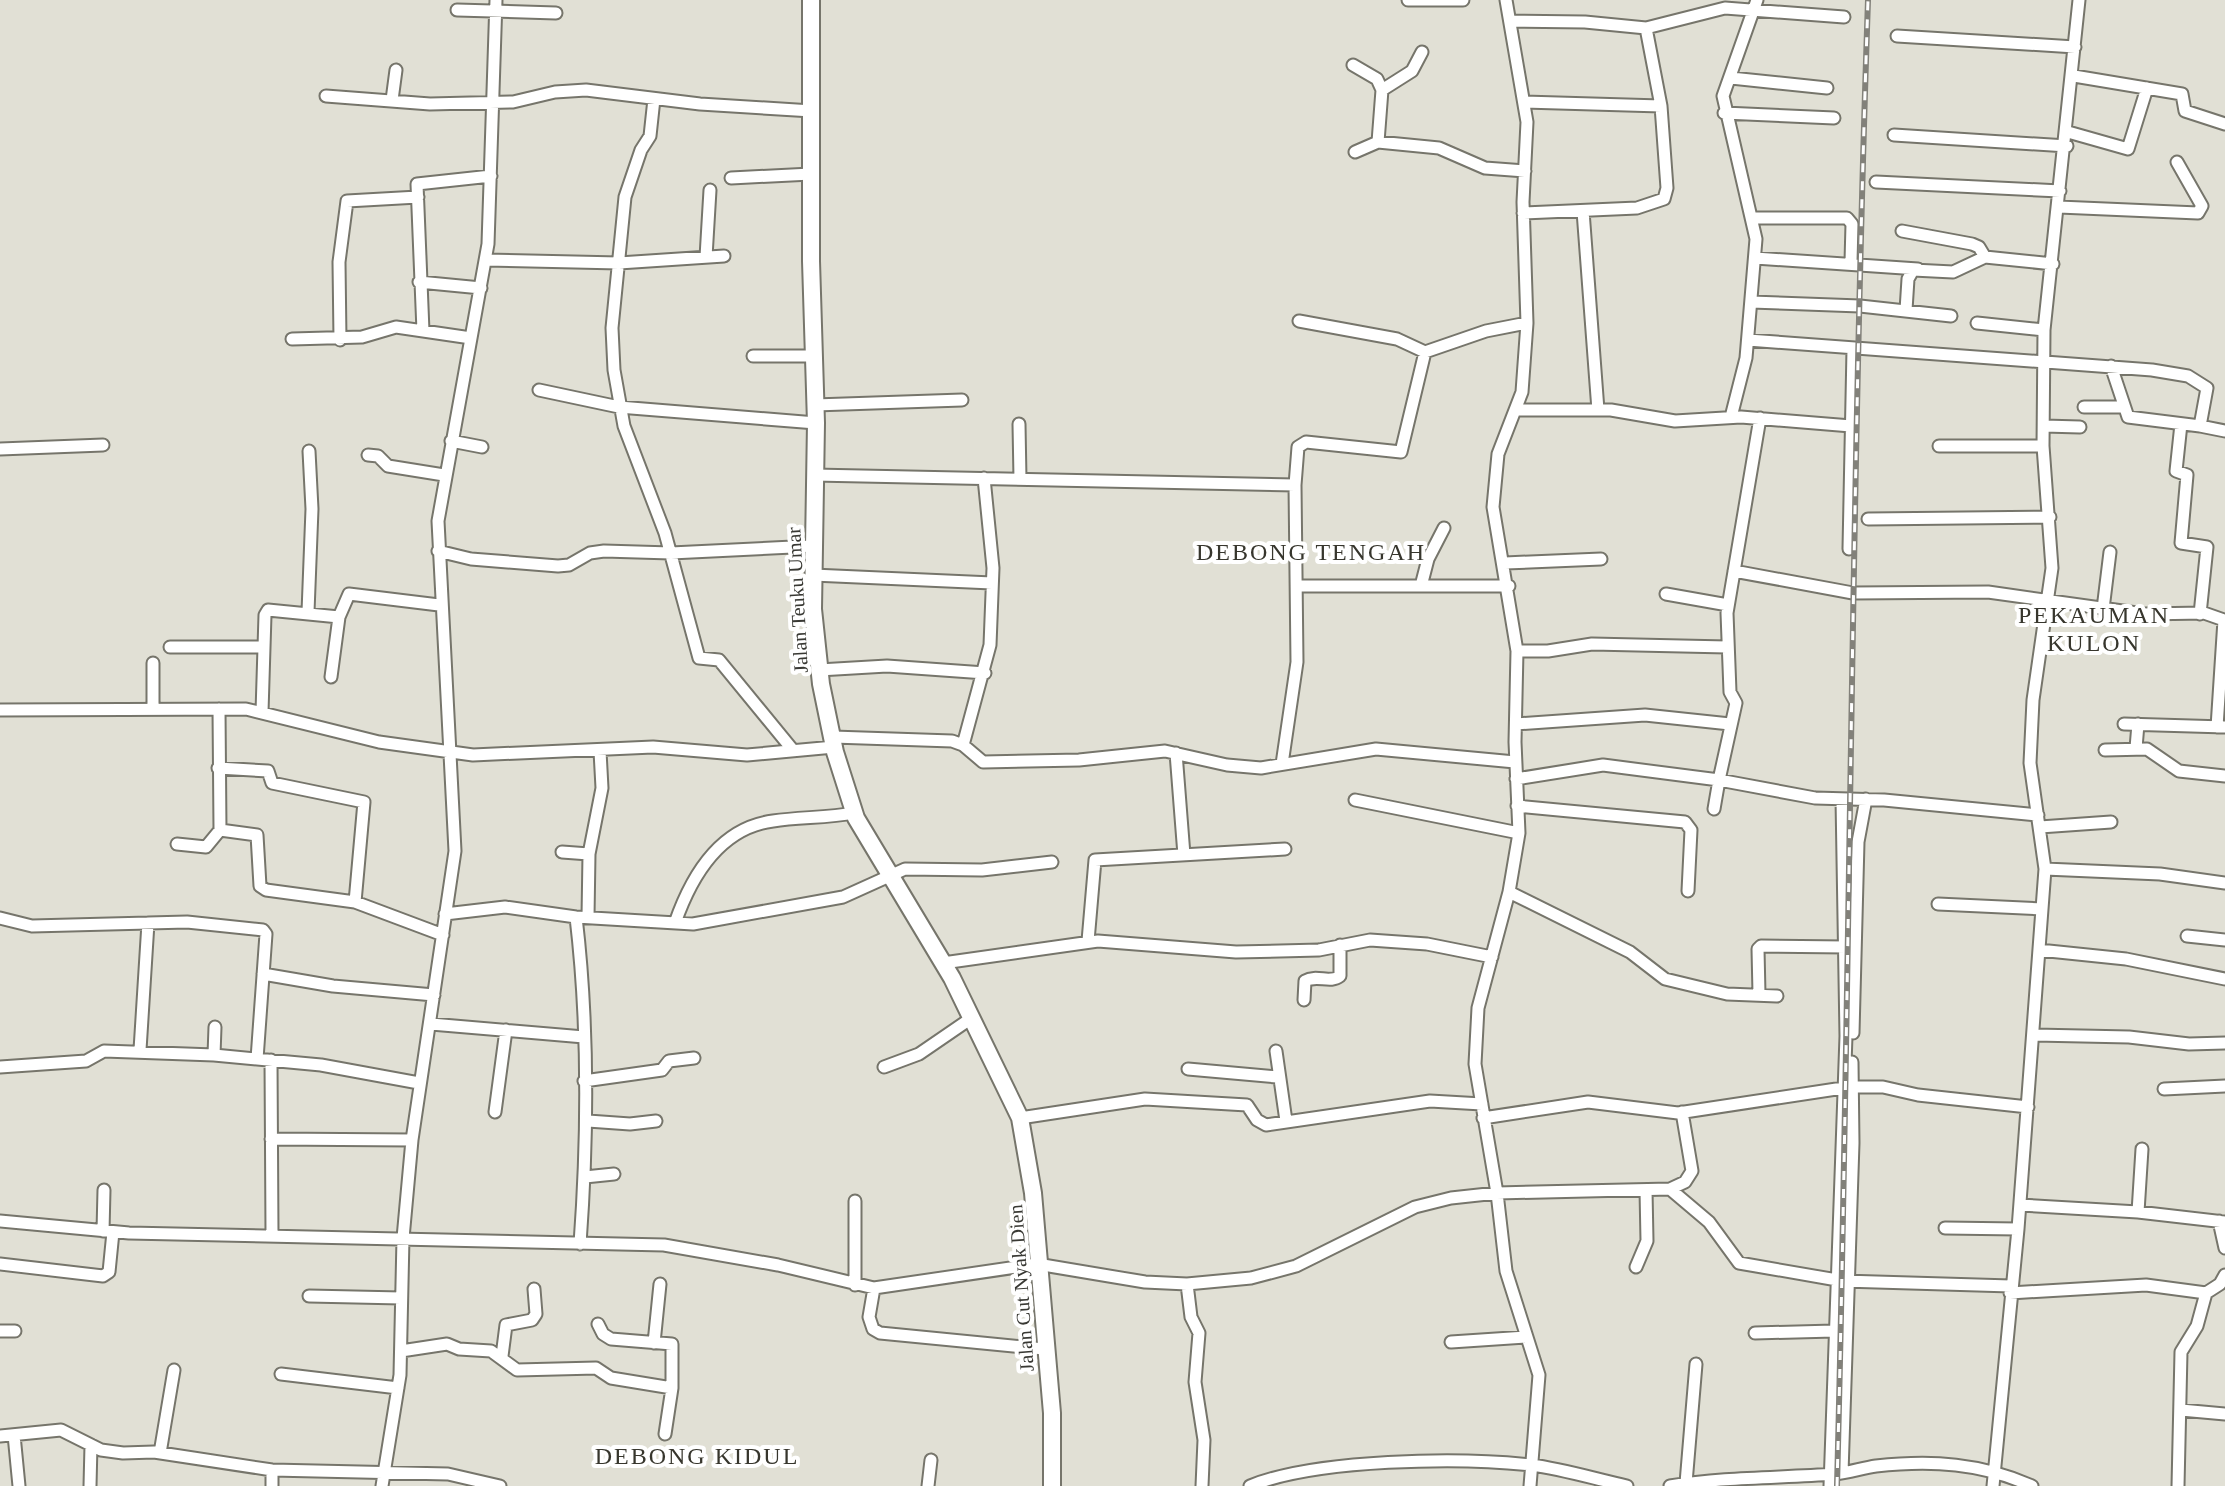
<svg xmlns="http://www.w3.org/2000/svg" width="2225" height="1486" font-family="Georgia,serif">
<rect width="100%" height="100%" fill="#e1e0d5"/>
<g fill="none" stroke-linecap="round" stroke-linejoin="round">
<g stroke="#76756b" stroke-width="15">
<path id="minor" d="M 1408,0 L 1463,0
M 1506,0 L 1527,122 L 1523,202 L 1527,323 L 1522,392 L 1498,454 L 1493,507 L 1517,651 L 1515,742 L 1519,833 L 1509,892 L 1478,1008 L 1475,1064 L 1497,1193 L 1506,1271 L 1539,1375 L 1530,1486
M 457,10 L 556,13
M 1511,21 L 1585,22 L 1646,28 L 1725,8 L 1844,17
M 1897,36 L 2075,47
M 1422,52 L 1412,71 L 1382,90 L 1378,142 L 1439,148 L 1485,168 L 1525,171
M 1353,65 L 1377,79 L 1382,90
M 2074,76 L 2182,94 L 2185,111 L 2225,124
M 1731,78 L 1827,88
M 326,96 L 430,104 L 513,102 L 555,92 L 586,90 L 700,104 L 812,111
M 654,99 L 650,136 L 641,150 L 625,197 L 612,328 L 614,370 L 624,426 L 665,533 L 699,658 L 719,660 L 792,749
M 392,100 L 396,70
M 1524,102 L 1661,106
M 1724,113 L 1834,118
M 2068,132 L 2128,149 L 2147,88
M 1894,135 L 2067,146
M 1355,152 L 1378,142
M 731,178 L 811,174
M 1876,182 L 2060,191
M 2059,207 L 2198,213 L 2202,206 L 2177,162
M 1583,211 L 1598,410
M 1523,213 L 1637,208 L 1664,199 L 1667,188 L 1661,106 L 1646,28
M 1752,218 L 1847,218 L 1852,224 L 1851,262
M 1902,231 L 1972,244 L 1979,247 L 1985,257
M 706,257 L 710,190
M 1755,258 L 1918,269
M 486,260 L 619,263 L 724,256
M 419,282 L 481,288
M 1751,302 L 1860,306 L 1951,316
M 1906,310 L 1908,279 L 1913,270 L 1953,272 L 1985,257 L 2053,264
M 1299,321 L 1397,339 L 1425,352 L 1486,331 L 1527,323
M 1977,323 L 2044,330
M 423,331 L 417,184 L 491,176
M 292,339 L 362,337 L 396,327 L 471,338
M 340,340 L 339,262 L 347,201 L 418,197
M 1748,340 L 2152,370 L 2188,376 L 2207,388 L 2200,426 L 2225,431
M 753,356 L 813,356
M 2111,366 L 2128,417 L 2200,426
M 539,390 L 619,407 L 816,423
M 815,405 L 962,400
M 2084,407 L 2123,407
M 1518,410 L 1611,410 L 1675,421 L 1741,417 L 1851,426
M 1731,417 L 1746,358 L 1756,239 L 1723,96 L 1757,0
M 1760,418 L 1727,613 L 1730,692 L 1736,703 L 1719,780 L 1815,798 L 1884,800 L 2038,815
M 1019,424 L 1020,479
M 2181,424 L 2176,471 L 2187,475 L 2181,543 L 2207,547 L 2200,614
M 2044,426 L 2080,427
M 451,441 L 482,447
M 1939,446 L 2043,446
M 0,449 L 103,445
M 368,455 L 378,456 L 388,466 L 444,475
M 814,475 L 1295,485 L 1297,662 L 1282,764
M 1295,485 L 1298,447 L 1306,442 L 1401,452 L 1425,352
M 1868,519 L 2050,517
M 1849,549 L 1853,349
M 438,551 L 471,559 L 558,566 L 569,565 L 590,553 L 604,551 L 671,553 L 813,546
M 1505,563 L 1601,559
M 1734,571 L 1853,593 L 1988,592 L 2144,614 L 2204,613 L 2224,620 L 2217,727
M 813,575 L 992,583
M 1299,586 L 1509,586
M 1421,586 L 1428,559 L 1444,528
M 1666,594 L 1728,605
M 2103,609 L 2110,552
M 308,612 L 312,509 L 309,451
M 170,647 L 264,647
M 1517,651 L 1548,651 L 1592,644 L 1727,647
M 153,663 L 153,707
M 819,670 L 887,666 L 985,673
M 331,677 L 339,617
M 219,709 L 220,830 L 257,835 L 260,886 L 266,890 L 355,902 L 443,935
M 0,710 L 246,709 L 379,742 L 473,755 L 653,747 L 747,755 L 834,747
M 262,712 L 265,615 L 268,610 L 339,617 L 349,594 L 439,605
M 1516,724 L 1645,715 L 1730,724
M 2124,724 L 2225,727
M 833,737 L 952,741 L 963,745 L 983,762 L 1079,760 L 1165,751 L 1227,765 L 1261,768 L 1376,749 L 1515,762
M 963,745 L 990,645 L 993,568 L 984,478
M 2136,748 L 2138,724
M 2105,750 L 2147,749 L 2179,771 L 2225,776
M 1176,753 L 1184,855
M 218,768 L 268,771 L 272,783 L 364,802 L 355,902
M 1516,779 L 1603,765 L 1719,780 L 1714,809
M 1355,800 L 1519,833
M 1517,806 L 1685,822 L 1691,830 L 1688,891
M 2040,827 L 2111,822
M 177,844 L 206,847 L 220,830
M 562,852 L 589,854
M 2045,869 L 2160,874 L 2225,883
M 1509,892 L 1630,952 L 1665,979 L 1727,994 L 1777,996
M 1938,904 L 2042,909
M 445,914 L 505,907 L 576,917 L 693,924 L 843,897 L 905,869 L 982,870 L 1052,862
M 576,917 C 589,1027 588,1134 580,1244
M 588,917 L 589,854 L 602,788 L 600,751
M 0,918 L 32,926 L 187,922 L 263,930 L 266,934 L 257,1059
M 675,923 C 691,877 719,828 773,821 C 800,817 827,818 854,813
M 2187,936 L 2225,940
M 1088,941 L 1095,860 L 1285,849
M 2039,950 L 2126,959 L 2225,979
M 943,963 L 1098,941 L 1236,952 L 1319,950 L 1370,940 L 1427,944 L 1492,957
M 263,974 L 333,986 L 434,995
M 1759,994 L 1758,949 L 1761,946 L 1846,947
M 1304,1000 L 1305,981 C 1317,974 1330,984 1340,976 L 1340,945
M 431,1024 L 584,1037
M 215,1027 L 214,1055 L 321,1065 L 419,1083
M 1853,1033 L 1858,842 L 1866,799
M 2035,1035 L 2129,1037 L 2189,1044 L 2225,1043
M 140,1050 L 148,923
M 1276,1051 L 1286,1121
M 271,1060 L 272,1234
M 0,1067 L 86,1061 L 104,1051 L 214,1055
M 884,1067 L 919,1054 L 973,1017
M 1188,1069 L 1277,1077
M 584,1081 L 662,1070 L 669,1061 L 694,1058
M 1852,1087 L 1883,1087 L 1918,1095 L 2028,1107
M 2164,1089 L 2225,1086
M 495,1112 L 506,1030
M 1020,1118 L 1145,1099 L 1247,1105 L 1257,1120 L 1266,1125 L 1430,1101 L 1482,1104
M 1483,1118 L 1588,1102 L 1678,1113 L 1843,1088
M 588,1121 L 630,1124 L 656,1121
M 271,1139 L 412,1140
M 585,1177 L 614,1174
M 1670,1189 L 1709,1222 L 1739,1263 L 1843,1281 L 2011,1286
M 855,1201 L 855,1285
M 2020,1205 L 2138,1212 L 2225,1222
M 2138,1212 L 2142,1149
M 0,1221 L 129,1233 L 664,1245 L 778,1265 L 874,1288 L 1037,1264 L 1145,1282 L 1187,1284 L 1251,1278 L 1296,1266 L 1415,1207 L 1451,1198 L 1497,1193 L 1670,1189 L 1685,1182 L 1692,1171 L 1682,1112
M 2219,1221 L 2225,1248
M 1945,1228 L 2018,1229
M 103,1231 L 104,1190
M 0,1264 L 103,1276 L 109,1272 L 113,1232
M 1636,1267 L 1647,1241 L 1646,1190
M 1187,1284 L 1191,1317 L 1199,1333 L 1195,1382 L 1204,1440 L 1202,1486
M 874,1288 L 869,1317 L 873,1329 L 880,1333 L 1044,1349
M 2010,1293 L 2146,1285 L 2206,1293 L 2220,1284 L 2225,1275
M 309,1296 L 401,1298
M 598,1324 L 603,1334 L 611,1339 L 672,1344 L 672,1388 L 665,1434
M 0,1331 L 15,1331
M 1755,1333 L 1834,1331
M 1451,1342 L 1526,1337
M 654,1343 L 660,1284
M 401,1351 L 447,1344 L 459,1349 L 491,1351 L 517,1370 L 596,1368 L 611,1378 L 672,1388
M 502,1356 L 506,1325 L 532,1320 L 536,1314 L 534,1289
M 281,1374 L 398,1388
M 2181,1410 L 2225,1414
M 14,1435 L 19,1486
M 0,1436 L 61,1430 L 101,1450 L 123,1453 L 154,1452 L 272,1470 L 448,1474 L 500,1486
M 160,1453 L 174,1370
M 272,1470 L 272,1486
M 1842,1473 L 1853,1143 L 1852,1062
M 1686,1483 L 1696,1364
M 90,1486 L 91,1445
M 382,1486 L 400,1375 L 403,1238 L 412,1140 L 455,851 L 438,521 L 488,244 L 496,0
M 928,1486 L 931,1460
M 1250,1486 C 1316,1459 1459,1457 1531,1465 C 1563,1469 1595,1479 1627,1486
M 1670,1486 C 1725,1477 1779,1478 1834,1474 C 1848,1473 1862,1468 1876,1466 C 1932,1460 1981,1463 2032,1486
M 1830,1486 L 1846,1036 L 1842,799
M 1993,1486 L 2018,1229 L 2045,869 L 2030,763 L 2033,700 L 2052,568 L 2043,446 L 2044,330 L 2079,0
M 2178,1486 L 2181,1352 L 2197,1326 L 2206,1293"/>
</g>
<g stroke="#76756b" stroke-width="20">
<path id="secondary" d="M 811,0 L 811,261 L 816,423 L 813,609 L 821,684 L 835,752 L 856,818 L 952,978 L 1020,1118 L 1033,1193 L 1052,1413 L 1052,1486"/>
</g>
<use href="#minor" stroke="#fff" stroke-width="11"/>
<use href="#secondary" stroke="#fff" stroke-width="16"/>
<g stroke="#82817a" stroke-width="6">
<path id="rail" d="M 1837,1486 C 1850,991 1851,495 1868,0"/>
</g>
<use href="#rail" stroke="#fff" stroke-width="3" stroke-dasharray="9" stroke-linecap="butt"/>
</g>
<g text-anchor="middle" stroke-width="8" stroke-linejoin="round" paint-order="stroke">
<g font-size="20" fill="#393934" stroke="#fff">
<text transform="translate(797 600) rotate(-93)" y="7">Jalan Teuku Umar</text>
<text transform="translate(1021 1288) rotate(-94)" y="7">Jalan Cut Nyak Dien</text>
</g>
<g font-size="24" letter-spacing="2" fill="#37362d" stroke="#fff">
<text x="1311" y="560">DEBONG TENGAH</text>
<text x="2094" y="623">PEKAUMAN<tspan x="2094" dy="28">KULON</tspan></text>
<text x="697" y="1464">DEBONG KIDUL</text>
</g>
</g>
</svg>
